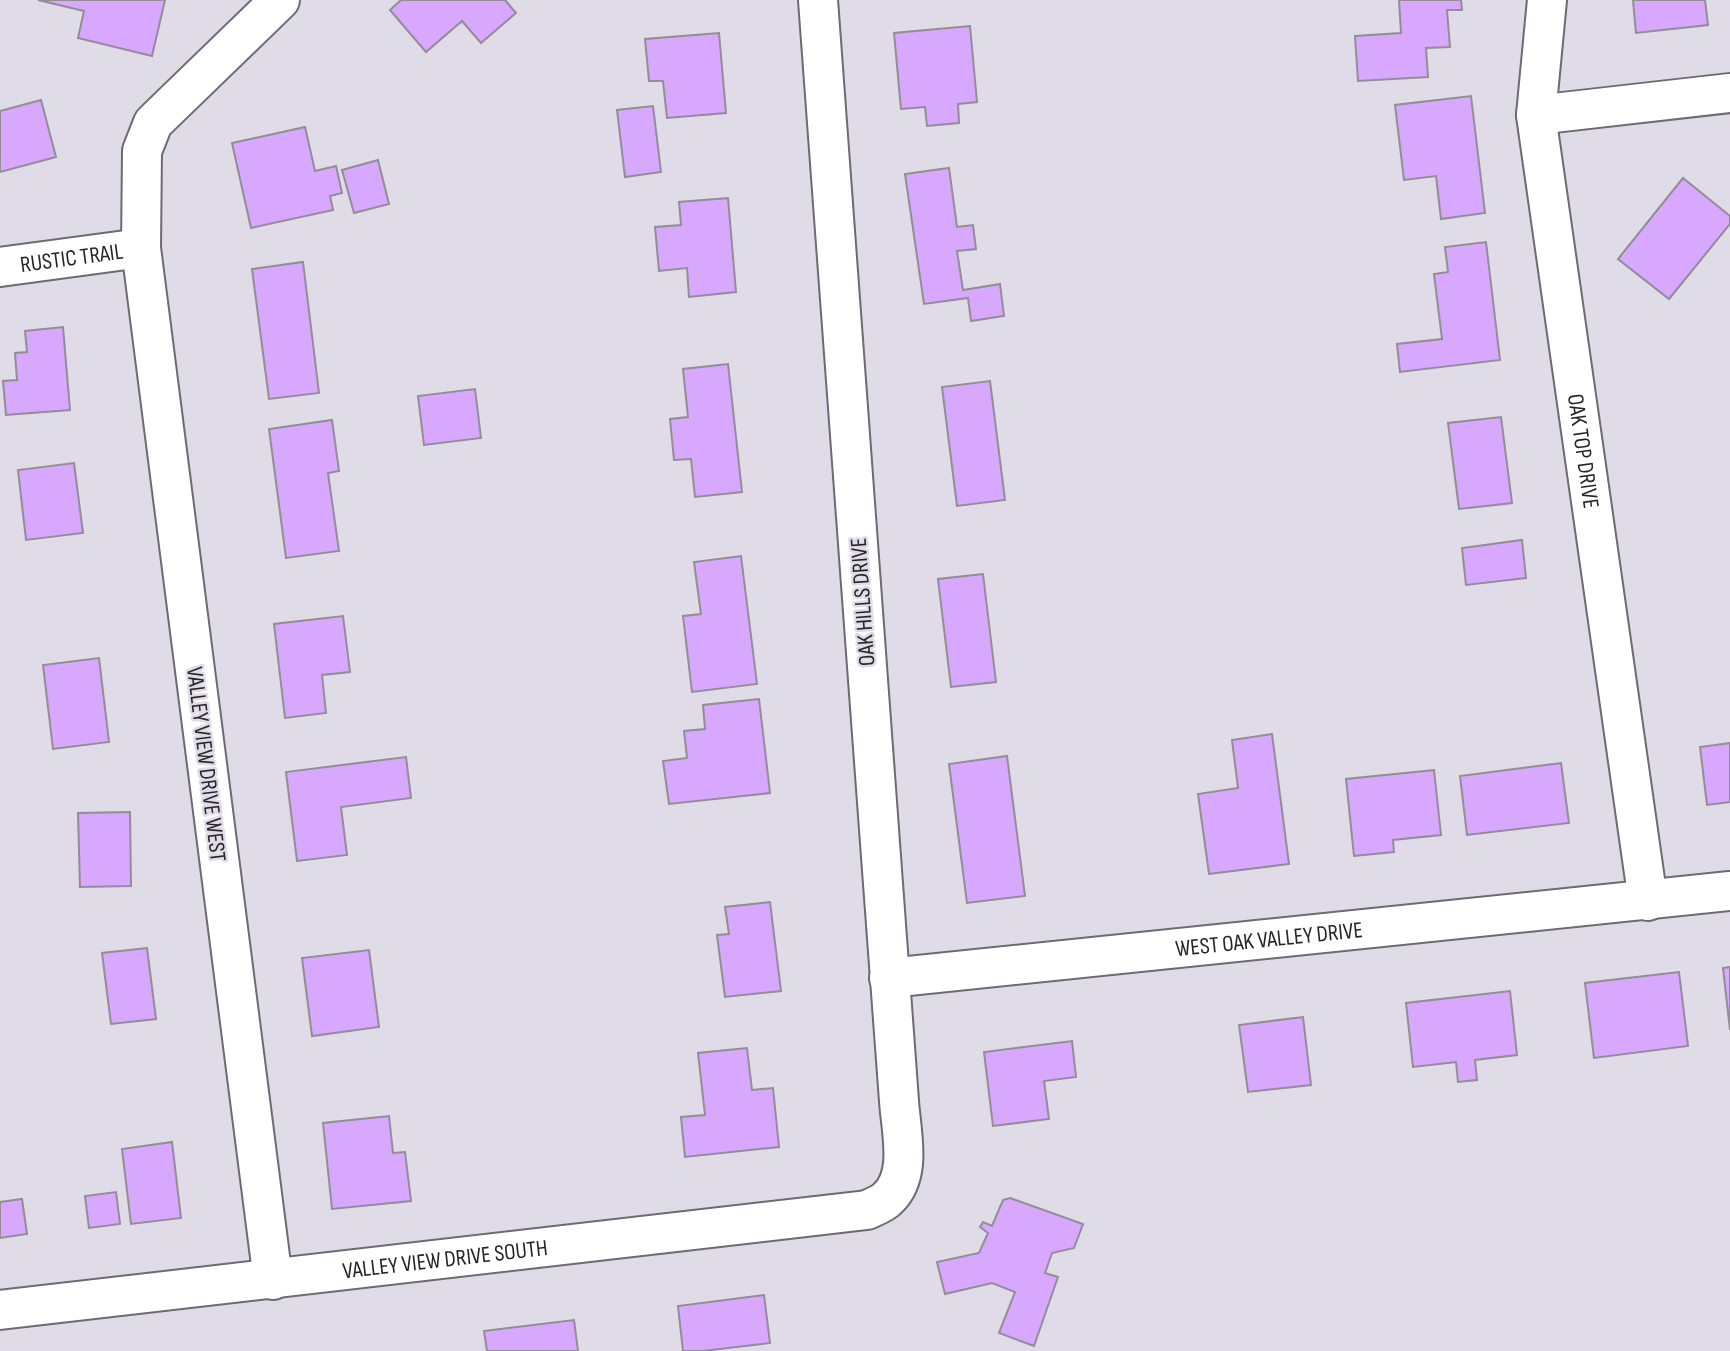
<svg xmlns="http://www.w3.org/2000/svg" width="1730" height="1351" font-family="'Sofia Sans Condensed',sans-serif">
<rect width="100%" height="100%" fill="#dfdce7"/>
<path fill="#d8a7fe" stroke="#928d96" stroke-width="2" d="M 38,0 L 165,0 L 152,56 L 78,38 L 84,11 Z
M 401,0 L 505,0 L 516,13 L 481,43 L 462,21 L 426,52 L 390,10 Z
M 1399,0 L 1461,0 L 1462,10 L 1447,10 L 1450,47 L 1426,48 L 1428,77 L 1358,81 L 1355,36 L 1401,33 Z
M 1633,0 L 1705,0 L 1708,25 L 1636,33 Z
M 970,26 L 977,102 L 958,104 L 959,123 L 927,126 L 925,107 L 901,109 L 894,33 Z
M 719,33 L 726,113 L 667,118 L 663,81 L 649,81 L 645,39 Z
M 1471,96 L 1485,213 L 1441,219 L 1436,176 L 1404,180 L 1395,105 Z
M 41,100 L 56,157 L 0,172 L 0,111 Z
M 653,106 L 661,172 L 625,177 L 617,110 Z
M 305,127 L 315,171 L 336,166 L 342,193 L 330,196 L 333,210 L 251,228 L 232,143 Z
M 378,160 L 389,204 L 354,213 L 342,170 Z
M 949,168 L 957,227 L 973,225 L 976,249 L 957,251 L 963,290 L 1000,284 L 1004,316 L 971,321 L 968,298 L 924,304 L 905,174 Z
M 1683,178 L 1730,216 L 1730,224 L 1669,299 L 1618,259 Z
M 728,198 L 736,292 L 689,297 L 687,268 L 659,271 L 655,227 L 681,225 L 679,202 Z
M 1486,242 L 1500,360 L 1400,372 L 1397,344 L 1442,339 L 1434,274 L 1448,272 L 1445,247 Z
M 303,262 L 319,393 L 269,399 L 252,269 Z
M 63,327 L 70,410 L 6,415 L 3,381 L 17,380 L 15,353 L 27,352 L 25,331 Z
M 728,364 L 742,492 L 695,497 L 691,459 L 674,460 L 670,419 L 688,417 L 683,369 Z
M 990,381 L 1005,500 L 957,506 L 942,387 Z
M 475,389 L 481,438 L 424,445 L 418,396 Z
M 1501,417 L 1512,503 L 1459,509 L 1448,423 Z
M 332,420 L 339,471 L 328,473 L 339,551 L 286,558 L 269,429 Z
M 74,463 L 83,533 L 26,540 L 18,470 Z
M 1522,540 L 1526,578 L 1466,585 L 1462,548 Z
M 741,556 L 757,684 L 692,692 L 683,616 L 701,614 L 694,562 Z
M 983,574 L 996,682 L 951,687 L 938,579 Z
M 343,616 L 350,672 L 322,675 L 326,713 L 285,718 L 274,624 Z
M 99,658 L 109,742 L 53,749 L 43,665 Z
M 759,699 L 770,793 L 669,804 L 663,761 L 687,758 L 684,731 L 705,729 L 703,705 Z
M 1272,734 L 1289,864 L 1209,874 L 1198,794 L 1238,788 L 1232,740 Z
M 1730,743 L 1730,802 L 1707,805 L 1700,747 Z
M 1007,756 L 1025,896 L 967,903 L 949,764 Z
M 406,757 L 411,798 L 341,807 L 347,855 L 297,861 L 286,772 Z
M 1561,763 L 1569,823 L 1467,835 L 1460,776 Z
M 1434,770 L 1441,835 L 1393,840 L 1394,852 L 1354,856 L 1346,779 Z
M 130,812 L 131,886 L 80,887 L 78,813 Z
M 770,902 L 781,991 L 725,997 L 717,935 L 729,934 L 725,907 Z
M 147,948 L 156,1019 L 111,1024 L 102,953 Z
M 369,950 L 379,1027 L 312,1036 L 302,958 Z
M 1730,967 L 1730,1030 L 1723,968 Z
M 1679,972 L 1688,1046 L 1594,1058 L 1585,983 Z
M 1510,991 L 1517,1055 L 1475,1060 L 1477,1080 L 1458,1082 L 1456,1062 L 1413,1067 L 1406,1003 Z
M 1303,1017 L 1311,1085 L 1248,1092 L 1239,1025 Z
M 1072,1041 L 1076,1077 L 1044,1081 L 1049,1119 L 993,1126 L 984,1052 Z
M 747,1048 L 752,1090 L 773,1088 L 779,1147 L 685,1157 L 681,1117 L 705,1115 L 698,1053 Z
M 389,1116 L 393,1153 L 405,1152 L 411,1201 L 332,1209 L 323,1123 Z
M 172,1142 L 181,1218 L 131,1224 L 122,1149 Z
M 116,1192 L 120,1224 L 89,1228 L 85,1196 Z
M 1010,1198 L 1083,1224 L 1074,1248 L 1052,1253 L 1045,1273 L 1058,1277 L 1034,1346 L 999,1333 L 1015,1292 L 992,1283 L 945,1294 L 937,1262 L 979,1253 L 988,1233 L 980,1227 L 983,1222 L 992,1226 L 1003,1200 Z
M 22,1199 L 27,1234 L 0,1238 L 0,1202 Z
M 764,1295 L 770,1343 L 703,1351 L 683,1351 L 678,1306 Z
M 574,1320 L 578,1351 L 487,1351 L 484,1331 Z"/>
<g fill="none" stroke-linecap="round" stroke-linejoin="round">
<g stroke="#6d6a74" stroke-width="42">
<g id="minor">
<path id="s1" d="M 1547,0 L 1536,115 L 1648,901"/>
<path d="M 1536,115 L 1730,93"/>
<path id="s2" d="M 0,267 L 141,248"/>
<path id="s3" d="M 889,978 L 1730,891"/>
<path d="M 273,1280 L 141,248 L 142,151 L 153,123 L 280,0"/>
<path id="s4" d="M 0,1310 L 867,1210 C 873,1207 882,1204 887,1199 C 913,1176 901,1132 899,1101 L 818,0"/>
</g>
</g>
<use href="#minor" stroke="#fff" stroke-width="38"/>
</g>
<g text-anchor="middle" stroke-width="5" stroke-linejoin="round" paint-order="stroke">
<g font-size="23" fill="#262529" stroke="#dfdce7">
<text dy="8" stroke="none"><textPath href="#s2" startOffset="72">RUSTIC TRAIL</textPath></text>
<text dy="8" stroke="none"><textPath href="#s1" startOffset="455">OAK TOP DRIVE</textPath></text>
<text transform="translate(862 602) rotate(-94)" y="8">OAK HILLS DRIVE</text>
<text transform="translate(207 764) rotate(83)" y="8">VALLEY VIEW DRIVE WEST</text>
<text dy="8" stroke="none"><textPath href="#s3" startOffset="382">WEST OAK VALLEY DRIVE</textPath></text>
<text dy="8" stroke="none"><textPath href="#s4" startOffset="448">VALLEY VIEW DRIVE SOUTH</textPath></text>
</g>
</g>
</svg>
